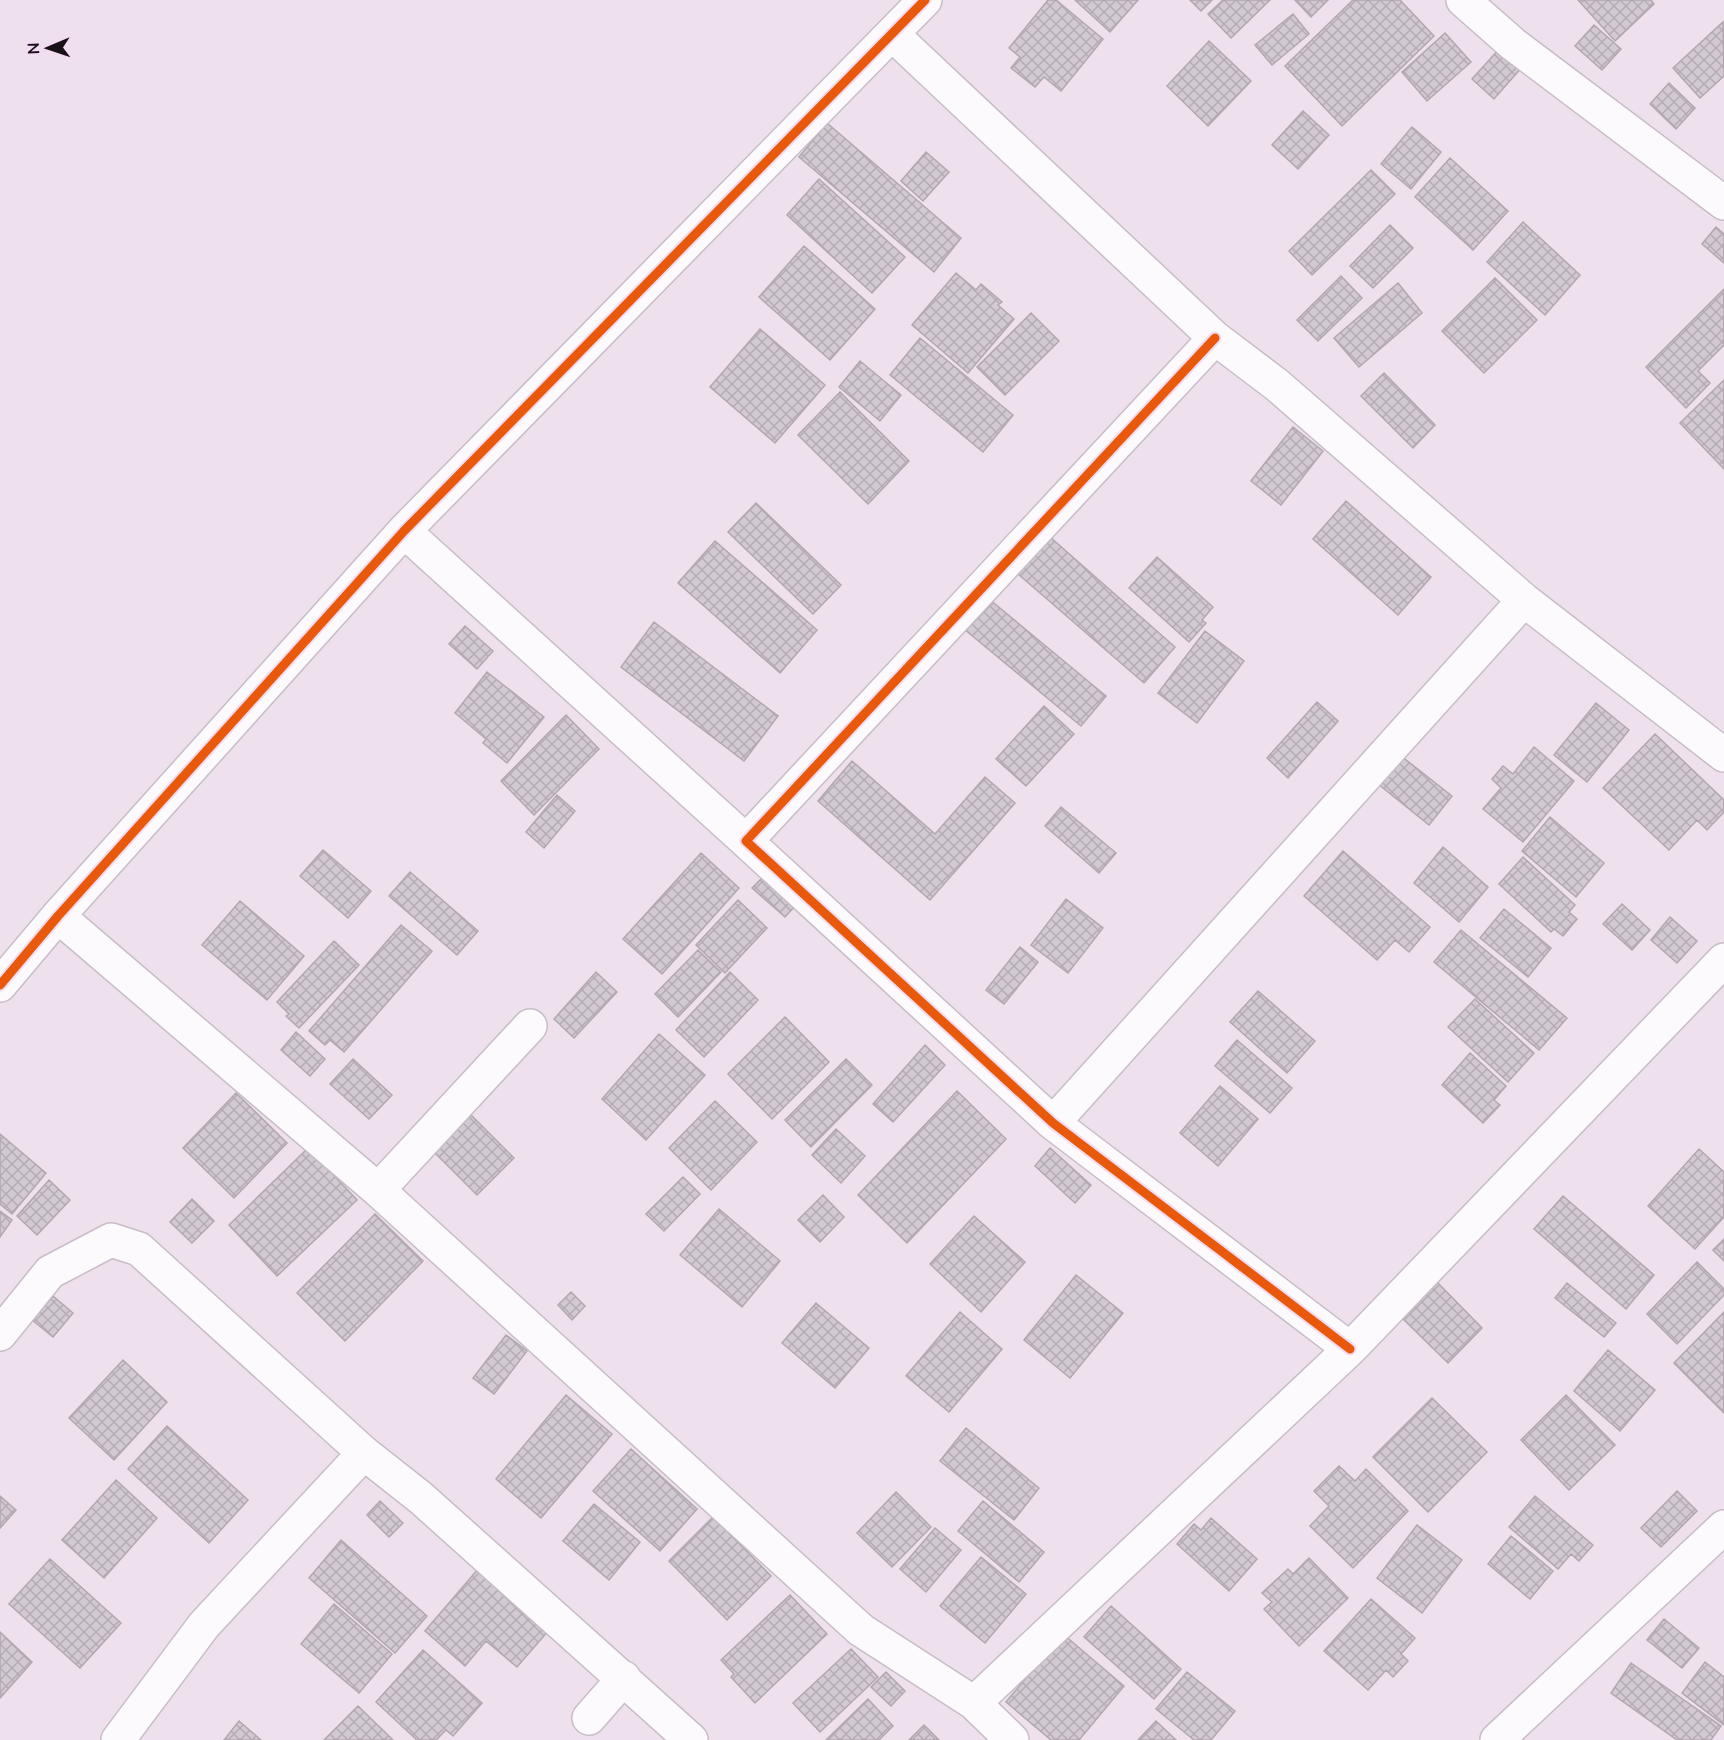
<svg xmlns="http://www.w3.org/2000/svg" width="1724" height="1740" font-family="'Nunito Sans',sans-serif">
<defs>
<pattern id="building-cross-hatch" width="8" height="8" patternUnits="userSpaceOnUse" patternTransform="scale(1.5)"><rect width="8" height="8" fill="#d3c9d2"/><path d="M0 0l8 8M0 8l8-8" fill="none" stroke="#b4acb4"/></pattern>
</defs>
<rect width="100%" height="100%" fill="#eee1ed"/>
<path fill="url(#building-cross-hatch)" stroke="#b2a7b0" stroke-width="1.5" d="M 1048,0 L 1056,0 L 1103,39 L 1061,91 L 1044,77 L 1035,87 L 1011,68 L 1020,57 L 1009,48 Z
M 1075,0 L 1138,0 L 1110,32 Z
M 1190,0 L 1212,0 L 1201,11 Z
M 1223,0 L 1270,0 L 1231,38 L 1208,14 Z
M 1295,0 L 1328,0 L 1311,17 Z
M 1353,0 L 1400,0 L 1434,36 L 1342,126 L 1285,66 Z
M 1578,0 L 1651,0 L 1654,4 L 1615,41 Z
M 1293,14 L 1309,34 L 1272,65 L 1255,45 Z
M 1723,22 L 1724,76 L 1700,98 L 1673,68 Z
M 1594,25 L 1621,49 L 1602,70 L 1575,46 Z
M 1445,33 L 1471,62 L 1427,101 L 1402,72 Z
M 1209,41 L 1251,81 L 1208,126 L 1167,86 Z
M 1501,47 L 1523,66 L 1494,99 L 1472,79 Z
M 1669,83 L 1695,108 L 1676,129 L 1650,104 Z
M 1303,111 L 1329,135 L 1298,169 L 1272,145 Z
M 827,123 L 961,238 L 934,272 L 799,157 Z
M 1412,127 L 1441,152 L 1411,189 L 1381,164 Z
M 926,152 L 949,172 L 923,201 L 901,181 Z
M 1450,158 L 1508,211 L 1473,250 L 1415,197 Z
M 1371,170 L 1395,194 L 1312,275 L 1289,251 Z
M 819,179 L 905,257 L 872,293 L 787,215 Z
M 1523,222 L 1580,275 L 1545,315 L 1487,262 Z
M 1390,225 L 1413,248 L 1373,288 L 1350,266 Z
M 1716,227 L 1724,234 L 1724,263 L 1702,244 Z
M 804,246 L 875,309 L 830,360 L 759,297 Z
M 956,273 L 976,290 L 981,284 L 1002,302 L 998,305 L 1014,319 L 968,373 L 912,325 Z
M 1341,276 L 1362,298 L 1318,341 L 1297,320 Z
M 1495,278 L 1537,320 L 1484,373 L 1442,331 Z
M 1398,283 L 1422,313 L 1359,367 L 1334,338 Z
M 1724,289 L 1724,345 L 1698,371 L 1710,383 L 1686,408 L 1646,367 Z
M 1031,313 L 1059,341 L 1005,395 L 977,367 Z
M 760,329 L 825,385 L 775,443 L 710,387 Z
M 920,338 L 1013,415 L 983,452 L 890,375 Z
M 860,361 L 901,395 L 880,421 L 839,387 Z
M 1384,373 L 1435,425 L 1413,448 L 1361,396 Z
M 1724,380 L 1724,469 L 1680,423 Z
M 840,392 L 909,461 L 868,504 L 798,435 Z
M 1293,427 L 1323,451 L 1281,505 L 1251,481 Z
M 1346,501 L 1431,577 L 1398,615 L 1313,539 Z
M 756,503 L 841,585 L 813,614 L 728,532 Z
M 1050,537 L 1175,647 L 1144,683 L 1018,574 Z
M 715,541 L 817,630 L 780,673 L 678,583 Z
M 1157,557 L 1213,607 L 1202,620 L 1206,623 L 1189,642 L 1129,588 Z
M 989,599 L 1106,696 L 1081,726 L 964,629 Z
M 654,622 L 778,716 L 744,761 L 621,667 Z
M 465,626 L 493,651 L 477,669 L 449,644 Z
M 1205,631 L 1244,661 L 1197,723 L 1158,693 Z
M 487,672 L 544,717 L 507,763 L 483,743 L 486,739 L 455,713 Z
M 1317,702 L 1338,721 L 1288,778 L 1267,758 Z
M 1596,703 L 1629,730 L 1587,782 L 1554,755 Z
M 1044,706 L 1074,734 L 1026,786 L 996,759 Z
M 566,715 L 599,749 L 534,815 L 501,781 Z
M 1655,734 L 1724,800 L 1724,812 L 1707,830 L 1697,820 L 1669,850 L 1603,788 Z
M 1534,747 L 1574,781 L 1523,842 L 1483,809 L 1501,788 L 1492,779 L 1503,766 L 1513,774 Z
M 1396,752 L 1452,796 L 1429,825 L 1373,780 Z
M 852,761 L 935,834 L 985,777 L 1015,803 L 930,900 L 818,801 Z
M 557,795 L 575,811 L 544,848 L 526,832 Z
M 1061,807 L 1116,853 L 1099,873 L 1045,826 Z
M 1550,817 L 1604,863 L 1576,897 L 1522,851 Z
M 1443,847 L 1488,887 L 1459,922 L 1414,883 Z
M 323,850 L 371,891 L 348,918 L 300,876 Z
M 1343,851 L 1430,927 L 1409,952 L 1395,940 L 1377,960 L 1304,896 Z
M 701,853 L 739,888 L 662,974 L 623,939 Z
M 1523,857 L 1575,905 L 1569,912 L 1577,919 L 1563,936 L 1554,929 L 1551,932 L 1499,884 Z
M 410,872 L 478,931 L 457,955 L 389,896 Z
M 764,876 L 796,905 L 785,917 L 752,888 Z
M 1066,899 L 1103,928 L 1068,973 L 1031,945 Z
M 738,900 L 767,928 L 725,973 L 696,945 Z
M 240,901 L 304,956 L 267,1000 L 202,945 Z
M 1622,904 L 1650,930 L 1632,950 L 1603,924 Z
M 1504,909 L 1551,948 L 1528,977 L 1480,938 Z
M 1670,917 L 1697,941 L 1677,963 L 1651,940 Z
M 401,925 L 432,951 L 344,1052 L 330,1040 L 325,1045 L 309,1031 Z
M 1461,930 L 1567,1018 L 1539,1050 L 1434,962 Z
M 334,941 L 359,965 L 299,1028 L 286,1016 L 289,1014 L 277,1002 Z
M 1020,947 L 1038,962 L 1004,1004 L 986,990 Z
M 698,950 L 721,972 L 678,1017 L 655,994 Z
M 596,972 L 617,992 L 574,1038 L 554,1019 Z
M 730,972 L 758,1000 L 704,1057 L 676,1030 Z
M 1258,991 L 1315,1041 L 1287,1073 L 1230,1022 Z
M 1475,999 L 1534,1053 L 1508,1082 L 1448,1027 Z
M 785,1017 L 829,1062 L 772,1119 L 728,1074 Z
M 296,1032 L 325,1059 L 310,1076 L 281,1050 Z
M 659,1034 L 705,1075 L 646,1140 L 602,1099 Z
M 1237,1040 L 1292,1088 L 1270,1113 L 1215,1066 Z
M 925,1045 L 945,1065 L 893,1122 L 873,1104 Z
M 1470,1053 L 1506,1086 L 1494,1100 L 1500,1105 L 1483,1123 L 1442,1085 Z
M 353,1059 L 392,1095 L 369,1119 L 330,1084 Z
M 846,1059 L 872,1085 L 811,1147 L 785,1120 Z
M 1220,1086 L 1258,1119 L 1218,1166 L 1180,1133 Z
M 957,1091 L 1006,1139 L 907,1243 L 858,1195 Z
M 236,1093 L 287,1143 L 234,1198 L 183,1148 Z
M 715,1101 L 757,1142 L 711,1190 L 669,1148 Z
M 467,1111 L 514,1158 L 477,1195 L 430,1148 Z
M 836,1129 L 865,1156 L 841,1183 L 812,1155 Z
M 0,1134 L 46,1173 L 12,1214 L 0,1204 Z
M 308,1148 L 357,1200 L 277,1276 L 229,1225 Z
M 1050,1148 L 1091,1185 L 1075,1203 L 1035,1166 Z
M 1699,1149 L 1724,1172 L 1724,1217 L 1695,1249 L 1648,1206 Z
M 683,1177 L 700,1194 L 664,1231 L 646,1214 Z
M 49,1180 L 70,1200 L 37,1235 L 17,1216 Z
M 823,1195 L 844,1217 L 820,1242 L 798,1220 Z
M 1563,1196 L 1654,1275 L 1626,1309 L 1534,1229 Z
M 192,1199 L 214,1221 L 192,1243 L 170,1222 Z
M 719,1209 L 780,1261 L 742,1307 L 680,1255 Z
M 0,1211 L 12,1220 L 0,1237 Z
M 375,1214 L 423,1261 L 345,1341 L 297,1293 Z
M 974,1216 L 1025,1262 L 981,1312 L 930,1264 Z
M 1724,1239 L 1724,1261 L 1713,1250 Z
M 1697,1262 L 1724,1289 L 1724,1295 L 1677,1344 L 1647,1314 Z
M 1076,1275 L 1123,1313 L 1070,1378 L 1024,1340 Z
M 1436,1281 L 1482,1328 L 1448,1363 L 1401,1317 Z
M 1567,1283 L 1616,1323 L 1604,1337 L 1555,1298 Z
M 571,1292 L 585,1306 L 572,1320 L 558,1305 Z
M 53,1296 L 73,1313 L 53,1337 L 32,1320 Z
M 816,1303 L 869,1348 L 835,1388 L 782,1343 Z
M 960,1312 L 1002,1349 L 949,1412 L 906,1376 Z
M 1724,1312 L 1724,1413 L 1674,1363 Z
M 506,1335 L 527,1351 L 494,1394 L 473,1378 Z
M 1608,1350 L 1655,1390 L 1620,1431 L 1574,1391 Z
M 123,1360 L 167,1402 L 114,1460 L 69,1418 Z
M 566,1395 L 612,1434 L 541,1518 L 496,1479 Z
M 1566,1395 L 1615,1445 L 1569,1490 L 1521,1440 Z
M 1432,1398 L 1487,1452 L 1428,1512 L 1373,1457 Z
M 167,1426 L 248,1500 L 209,1543 L 128,1469 Z
M 966,1428 L 1039,1488 L 1014,1520 L 940,1461 Z
M 631,1449 L 697,1509 L 660,1551 L 593,1491 Z
M 1339,1466 L 1355,1481 L 1366,1469 L 1408,1511 L 1353,1568 L 1310,1526 L 1329,1506 L 1314,1491 Z
M 116,1480 L 157,1518 L 104,1578 L 62,1540 Z
M 1677,1491 L 1697,1511 L 1661,1547 L 1641,1528 Z
M 896,1492 L 931,1527 L 892,1567 L 857,1533 Z
M 0,1496 L 16,1510 L 0,1528 Z
M 1535,1496 L 1593,1545 L 1579,1561 L 1571,1554 L 1558,1569 L 1509,1527 Z
M 380,1501 L 403,1523 L 389,1537 L 367,1515 Z
M 983,1501 L 1044,1552 L 1019,1582 L 958,1531 Z
M 594,1504 L 640,1542 L 609,1580 L 563,1541 Z
M 713,1517 L 771,1576 L 727,1620 L 669,1561 Z
M 1211,1518 L 1257,1559 L 1229,1591 L 1177,1544 L 1194,1524 L 1201,1530 Z
M 1417,1525 L 1462,1560 L 1422,1613 L 1377,1578 Z
M 935,1528 L 961,1550 L 926,1592 L 900,1569 Z
M 1511,1536 L 1553,1571 L 1530,1599 L 1488,1564 Z
M 341,1540 L 427,1616 L 395,1653 L 309,1578 Z
M 981,1557 L 1026,1594 L 985,1643 L 940,1606 Z
M 1309,1558 L 1348,1598 L 1299,1646 L 1264,1609 L 1272,1602 L 1262,1593 L 1288,1569 L 1293,1574 Z
M 50,1559 L 121,1623 L 80,1668 L 9,1604 Z
M 478,1569 L 549,1630 L 517,1667 L 486,1641 L 465,1666 L 425,1631 Z
M 790,1595 L 827,1634 L 755,1703 L 731,1677 L 734,1674 L 721,1660 Z
M 1371,1599 L 1415,1638 L 1401,1654 L 1408,1661 L 1393,1677 L 1386,1670 L 1368,1690 L 1324,1651 Z
M 334,1604 L 392,1654 L 359,1693 L 301,1644 Z
M 1111,1606 L 1181,1669 L 1154,1699 L 1084,1637 Z
M 1664,1619 L 1699,1648 L 1682,1668 L 1647,1640 Z
M 0,1632 L 32,1662 L 0,1698 Z
M 1063,1634 L 1124,1686 L 1079,1740 L 1051,1740 L 1006,1702 Z
M 851,1649 L 878,1677 L 820,1732 L 793,1703 Z
M 423,1650 L 482,1703 L 453,1736 L 446,1730 L 436,1740 L 417,1740 L 376,1702 Z
M 1705,1662 L 1724,1677 L 1724,1725 L 1682,1693 Z
M 1631,1663 L 1721,1726 L 1711,1740 L 1677,1740 L 1611,1693 Z
M 886,1672 L 905,1691 L 891,1706 L 871,1687 Z
M 1187,1672 L 1235,1711 L 1211,1740 L 1194,1740 L 1156,1709 Z
M 868,1699 L 893,1726 L 879,1740 L 826,1740 Z
M 358,1706 L 393,1740 L 324,1740 Z
M 239,1721 L 261,1740 L 224,1740 Z
M 1156,1721 L 1176,1740 L 1138,1740 Z
M 924,1725 L 939,1740 L 909,1740 Z"/>
<g fill="none" stroke-linecap="round" stroke-linejoin="round">
<g stroke="#c7bdc7" stroke-width="36">
<path id="minor" d="M 1463,0 L 1513,44 L 1724,203
M 892,34 L 1215,338 L 1277,385 L 1524,600 L 1724,755
M 1215,338 L 746,841 L 1053,1123 L 1350,1349
M 404,531 L 746,841
M 58,916 L 378,1190 L 861,1630 L 974,1703 L 1012,1740
M 0,985 L 58,916 L 404,531 L 925,0
M 1053,1123 L 1524,600
M 378,1190 L 530,1026
M 0,1334 L 50,1272 L 111,1240 L 139,1249 L 364,1453 L 421,1498 L 691,1740
M 974,1703 L 1350,1349 L 1724,960
M 589,1718 L 624,1678
M 118,1740 L 204,1625 L 364,1453
M 1497,1740 L 1724,1527"/>
</g>
<use href="#minor" stroke="#fcfafc" stroke-width="33"/>
<g stroke="#f3dcf1" stroke-width="13">
<path id="cycleway" d="M 1215,338 L 746,841 L 1053,1123 L 1350,1349
M 0,985 L 58,916 L 404,531 L 925,0"/>
</g>
<use href="#cycleway" stroke="#e8590c" stroke-width="9"/>
</g>
<g transform="translate(48 48) rotate(268)" stroke="#f3dcf1" stroke-width="4.5" paint-order="stroke">
<path d="M0-4.5L10 22L0 15L-10 22Z" fill="#181118"/>
<text y="-9" font-size="16" font-weight="bold" text-anchor="middle" fill="#181118">N</text>
</g>
</svg>
